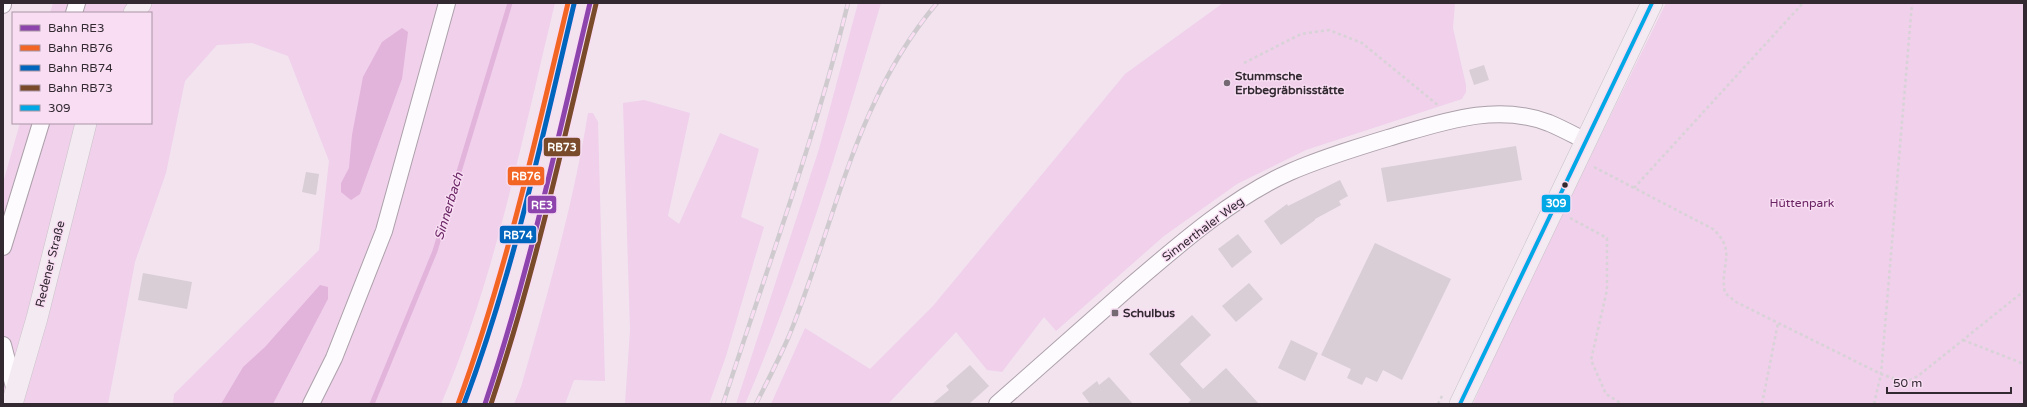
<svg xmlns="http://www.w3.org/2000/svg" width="2027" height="407" font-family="'Varela Round',sans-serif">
<rect width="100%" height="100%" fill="#f2e3ef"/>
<path fill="#f0d0eb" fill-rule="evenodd" d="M 53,3 L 555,3 C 522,138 496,276 441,404 L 273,404 L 328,299 L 243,367 L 221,404 L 173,404 L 174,394 L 319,250 L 329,161 L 288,56 L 252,43 L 217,45 L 185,81 L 166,173 L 135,262 L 108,404 L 3,404 L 3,183 L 20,123 L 151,123 L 151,13 L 50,13 ZM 402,79 L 360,194 L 341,183 Z
M 858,3 L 881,3 C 841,138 801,274 745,404 L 736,404 L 819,149 Z
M 1223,3 L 1455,3 L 1453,28 L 1466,85 L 1466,92 L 1462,99 L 1306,150 L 1237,184 L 1164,236 L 1056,331 L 1044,317 L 1002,372 L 987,370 L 956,332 L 888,404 L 771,404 L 805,328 L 870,369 L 933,306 L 1125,74 Z
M 1666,3 L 2024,3 L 2024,404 L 1473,404 L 1520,300 Z
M 644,100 L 690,113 L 668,216 L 679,224 L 720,133 L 759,149 L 741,217 L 764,227 L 726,356 L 709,404 L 625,404 L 630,330 L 623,103 Z
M 588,113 L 593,113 L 598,122 L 605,381 L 574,380 L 565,404 L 514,404 L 521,387 C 547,296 573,206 588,113 Z"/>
<path fill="#e2b3db" d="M 402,28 L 408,32 L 402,79 L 360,194 L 351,200 L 341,192 L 341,183 L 349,168 L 352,135 L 363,77 L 382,42 Z
M 320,285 L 328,287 L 328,299 L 273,404 L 221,404 L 243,367 L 265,347 Z"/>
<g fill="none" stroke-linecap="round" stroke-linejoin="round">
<path stroke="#e2b3db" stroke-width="5" d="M 372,404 L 435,251 L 510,3"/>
</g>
<path fill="#d9cdd6" d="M 1484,65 L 1489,80 L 1474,85 L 1469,70 Z
M 1516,146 L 1522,180 L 1387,202 L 1381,168 Z
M 306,172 L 319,174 L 316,195 L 302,192 Z
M 1340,180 L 1348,196 L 1339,201 L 1341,205 L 1315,219 L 1315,220 L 1281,245 L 1264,221 L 1287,204 L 1288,206 Z
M 1238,234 L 1252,252 L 1232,268 L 1218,249 Z
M 1375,243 L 1451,279 L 1402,380 L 1383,370 L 1377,382 L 1366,377 L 1362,385 L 1347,378 L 1351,369 L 1321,355 Z
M 143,273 L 192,282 L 187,309 L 138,300 Z
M 1249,283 L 1263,299 L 1236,322 L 1222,306 Z
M 1192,315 L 1211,335 L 1180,364 L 1203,389 L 1226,368 L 1259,404 L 1187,404 L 1191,400 L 1149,354 Z
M 1291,340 L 1318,353 L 1305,381 L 1278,368 Z
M 970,365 L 989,386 L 969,404 L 932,404 L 949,390 L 946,386 Z
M 1109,377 L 1133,404 L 1090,404 L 1082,393 L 1097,381 L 1099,385 Z"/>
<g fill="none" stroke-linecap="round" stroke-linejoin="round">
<g stroke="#aca0aa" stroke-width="18">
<path id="minor" d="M 3,5 L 3,3
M 74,13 L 77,3
M 3,247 L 41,123
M 3,345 L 15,391
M 311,404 L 334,358 L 384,231 L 447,3
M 997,404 C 1040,366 1083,328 1126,290 C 1175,248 1231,198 1290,172 C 1322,158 1355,148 1388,138 C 1440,123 1495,102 1549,123 C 1561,128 1574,135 1586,141"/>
</g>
<g stroke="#c9c2c8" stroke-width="22">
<path id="major" d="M 134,13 L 141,3
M 12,404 L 37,318 L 86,123
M 1460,404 L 1652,3"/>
</g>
<path stroke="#d7d3d6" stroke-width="2.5" stroke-dasharray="3 3" stroke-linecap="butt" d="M 1244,63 L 1301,34 L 1329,30 L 1362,43 L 1439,106
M 1594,167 L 1713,229 C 1738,252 1719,265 1725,293 L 1736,302 L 1881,374 L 1898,380 L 1908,381 L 1918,376 L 2024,291
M 1634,188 L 1803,3
M 1570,218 L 1607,238 L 1607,290 L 1591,360 L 1606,394 L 1622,404
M 1963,340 L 2024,364
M 1438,404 L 1442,396
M 1762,404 L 1778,323
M 1874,404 L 1881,374 L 1912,3"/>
<use href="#minor" stroke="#fdfbfd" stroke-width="16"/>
<use href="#major" stroke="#f4ebf2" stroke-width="21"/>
<g stroke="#cecace" stroke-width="4.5">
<path id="rail" d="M 723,404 C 766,271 815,139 848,3
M 756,404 C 767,382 779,359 789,336 C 836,221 854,101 937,3"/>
</g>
<use href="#rail" stroke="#f8ddf3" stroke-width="3" stroke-dasharray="9" stroke-linecap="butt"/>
<g stroke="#f8ddf3" stroke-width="7">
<path id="bus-1" d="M 1460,404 L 1652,3"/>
</g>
<use href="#bus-1" stroke="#02a7e6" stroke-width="4"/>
<g stroke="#f8ddf3" stroke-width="8">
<path id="rail-1" d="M 485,404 C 529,273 558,138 590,3"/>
</g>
<g stroke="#f8ddf3" stroke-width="8">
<path id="rail-2" d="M 458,404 C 506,273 536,138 568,3"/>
</g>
<g stroke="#f8ddf3" stroke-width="8">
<path id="rail-3" d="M 464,404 C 513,274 542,139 574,4"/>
</g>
<g stroke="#f8ddf3" stroke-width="8">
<path id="rail-4" d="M 491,404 C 535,273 564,139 596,4"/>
</g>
<use href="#rail-1" stroke="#8e44ad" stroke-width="5"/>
<use href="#rail-2" stroke="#f26522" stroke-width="5"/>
<use href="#rail-3" stroke="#0065bd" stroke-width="5"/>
<use href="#rail-4" stroke="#7a4b2a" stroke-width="5"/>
</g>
<g fill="#756a74" stroke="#f8ddf3" stroke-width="1.5">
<circle cx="1227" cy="83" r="4"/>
<rect x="1111" y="309" width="8" height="8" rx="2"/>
</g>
<circle fill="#322931" stroke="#f8ddf3" stroke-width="1.5" cx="1565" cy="185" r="3.5"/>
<g text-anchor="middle" stroke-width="3" stroke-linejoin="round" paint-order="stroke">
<g font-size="12" font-weight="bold" fill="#322931" stroke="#f8ddf3" text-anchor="start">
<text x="1235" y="80">Stummsche<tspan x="1235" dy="14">Erbbegräbnisstätte</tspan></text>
<text x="1123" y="317">Schulbus</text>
</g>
<g font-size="12" fill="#6a2464" stroke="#f8ddf3">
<text x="1802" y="207">Hüttenpark</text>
</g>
<g font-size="12" fill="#322931" stroke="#f8ddf3">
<text transform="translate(1203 229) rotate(-37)" y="4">Sinnerthaler Weg</text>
<text transform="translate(50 264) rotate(-76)" y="4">Redener Straße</text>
</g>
<g font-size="13" font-style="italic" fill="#6b2666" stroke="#f8ddf3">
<text transform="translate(448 206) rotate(-73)" y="5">Sinnerbach</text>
</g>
</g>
<g stroke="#f8ddf3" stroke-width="1.5">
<rect x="543" y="137" width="38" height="20" rx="4" fill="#7a4b2a"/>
<rect x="507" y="166" width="38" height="20" rx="4" fill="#f26522"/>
<rect x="1541" y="194" width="30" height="19" rx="4" fill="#02a7e6"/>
<rect x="527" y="195" width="30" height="19" rx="4" fill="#8e44ad"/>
<rect x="499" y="225" width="38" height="19" rx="4" fill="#0065bd"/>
</g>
<g font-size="11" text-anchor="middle" font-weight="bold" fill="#fff">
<text x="562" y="151">RB73</text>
<text x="526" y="180">RB76</text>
<text x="1556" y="207">309</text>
<text x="542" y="209">RE3</text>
<text x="518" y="239">RB74</text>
</g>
<rect width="2027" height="407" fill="none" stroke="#322931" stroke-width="8"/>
<rect x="12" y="12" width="140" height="112" fill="#f8ddf3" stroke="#a995a5"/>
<rect x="20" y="25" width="20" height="6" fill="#8e44ad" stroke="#a995a5"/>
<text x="48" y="32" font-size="12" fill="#322931">Bahn RE3</text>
<rect x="20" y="45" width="20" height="6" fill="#f26522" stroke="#a995a5"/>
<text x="48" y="52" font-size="12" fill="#322931">Bahn RB76</text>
<rect x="20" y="65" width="20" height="6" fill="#0065bd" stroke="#a995a5"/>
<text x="48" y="72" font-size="12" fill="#322931">Bahn RB74</text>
<rect x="20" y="85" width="20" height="6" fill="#7a4b2a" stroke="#a995a5"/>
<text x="48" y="92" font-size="12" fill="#322931">Bahn RB73</text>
<rect x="20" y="105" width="20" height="6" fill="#02a7e6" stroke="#a995a5"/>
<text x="48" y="112" font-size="12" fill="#322931">309</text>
<path d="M1887 387v6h124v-6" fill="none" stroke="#322931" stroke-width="2"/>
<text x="1893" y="387" font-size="12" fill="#322931" stroke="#f8ddf3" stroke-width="3" paint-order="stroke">50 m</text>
</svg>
